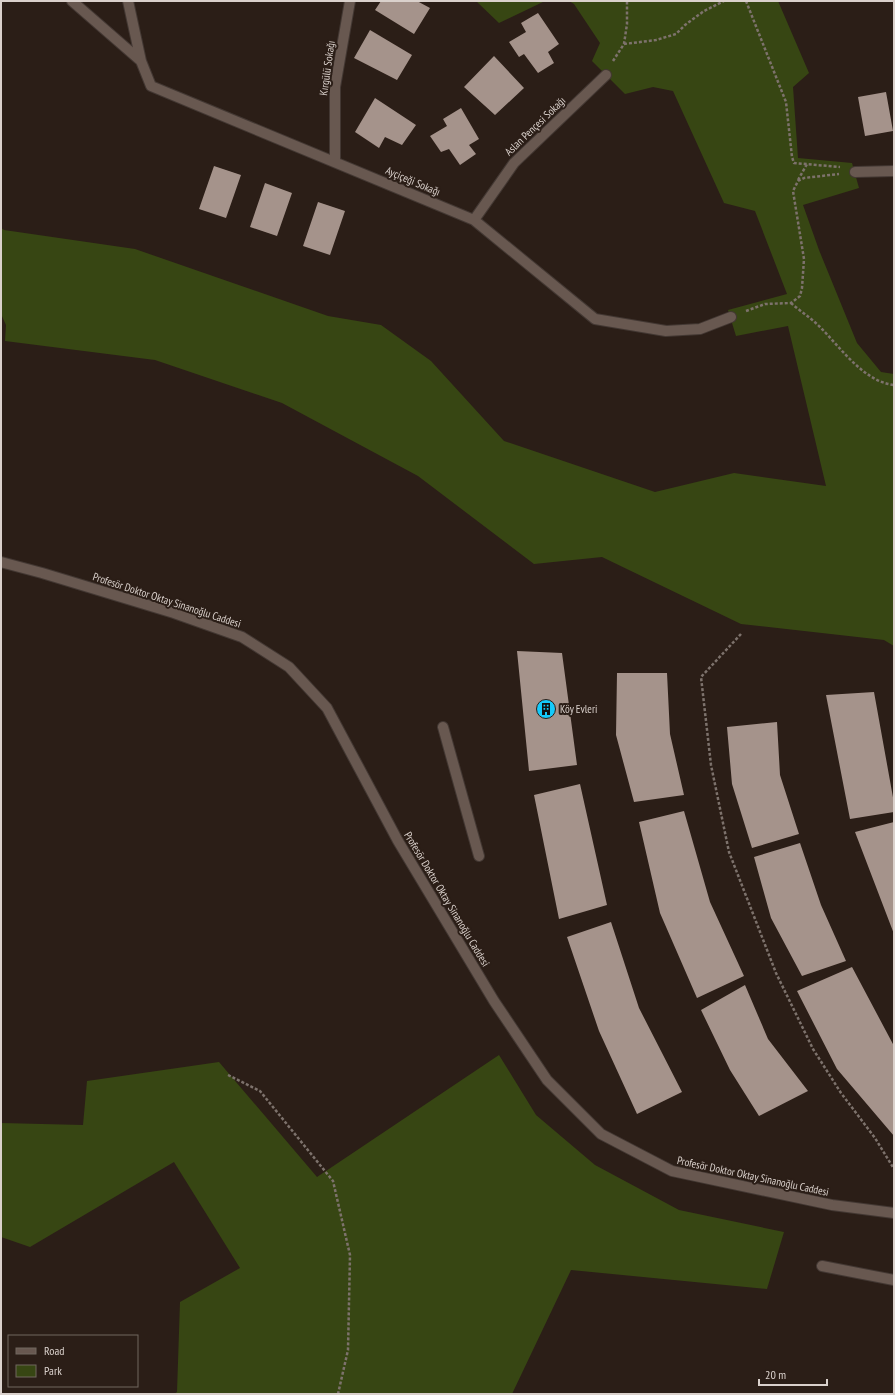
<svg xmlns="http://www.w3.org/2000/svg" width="895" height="1395" font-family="'PT Sans Narrow',sans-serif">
<rect width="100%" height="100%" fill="#2b1e17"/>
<path fill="#374613" d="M 476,1 L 545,1 L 499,23 Z
M 569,1 L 778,1 L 809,73 L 793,87 L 798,158 L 852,163 L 859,188 L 803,205 L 819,250 L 857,343 L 881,372 L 894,374 L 894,646 L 884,640 L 741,624 L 602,557 L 534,564 L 418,476 L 282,403 L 155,360 L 5,341 L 6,325 L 1,314 L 1,228 L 4,230 L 135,249 L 328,316 L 381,325 L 431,361 L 504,441 L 655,492 L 734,473 L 826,486 L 788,326 L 736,336 L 728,310 L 787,294 L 755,211 L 724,203 L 673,91 L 653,87 L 625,94 L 592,61 L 600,43 L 574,4 Z
M 499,1055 L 536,1115 L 595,1165 L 679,1210 L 784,1232 L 767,1289 L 571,1270 L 512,1394 L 174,1394 L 177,1392 L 180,1302 L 240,1268 L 174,1162 L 30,1247 L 1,1237 L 1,1123 L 83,1125 L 87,1081 L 219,1062 L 317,1177 Z"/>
<path fill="#a5938b" d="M 381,1 L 417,1 L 430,8 L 414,34 L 375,10 Z
M 538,13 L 559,44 L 548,52 L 554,63 L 538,73 L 524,54 L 519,57 L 509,42 L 526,32 L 521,23 Z
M 370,30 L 412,55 L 397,80 L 354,58 Z
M 494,56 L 524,88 L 495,115 L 464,87 Z
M 886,92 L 893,131 L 865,136 L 858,97 Z
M 375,98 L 416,125 L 402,145 L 385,137 L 379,148 L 355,132 Z
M 461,108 L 479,139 L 469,145 L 476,154 L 460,165 L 449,149 L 441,152 L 430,136 L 447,126 L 443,119 Z
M 214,166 L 241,175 L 226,218 L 199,209 Z
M 265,183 L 292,193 L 277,236 L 250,227 Z
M 318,202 L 345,211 L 330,255 L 303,246 Z
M 517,651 L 562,653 L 577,765 L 529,771 Z
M 617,673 L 667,673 L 670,734 L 684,795 L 634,802 L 616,735 Z
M 874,692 L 894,803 L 894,812 L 850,819 L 826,695 Z
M 777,722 L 780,775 L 799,834 L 752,848 L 732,784 L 727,727 Z
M 580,784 L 607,905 L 559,919 L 534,795 Z
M 684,811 L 710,902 L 744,976 L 697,998 L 660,913 L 639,822 Z
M 894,822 L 894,934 L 855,832 Z
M 800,843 L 821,905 L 846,961 L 802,976 L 771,918 L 754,857 Z
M 611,922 L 639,1008 L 682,1092 L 637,1114 L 599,1031 L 567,937 Z
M 852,967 L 894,1046 L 894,1136 L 837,1069 L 797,991 Z
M 745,985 L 768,1039 L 808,1091 L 759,1116 L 730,1070 L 701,1010 Z"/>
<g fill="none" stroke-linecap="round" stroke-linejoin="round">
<g stroke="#433833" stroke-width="12">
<path id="minor" d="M 72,1 L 141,61
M 128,1 L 141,61 L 151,86 L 474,220 L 595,319 L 666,331 L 700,329 L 731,317
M 335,162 L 335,87 L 350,1
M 855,172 L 894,171
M 474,220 L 514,163 L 606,75
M 1,562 L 42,573 L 174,613 L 242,637 L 289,667 L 327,708 L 398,841 L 494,1001 L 547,1080 L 601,1134 L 672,1171 L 832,1205 L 894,1213
M 443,727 L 479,856
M 822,1266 L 894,1280"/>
</g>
<path stroke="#7d726c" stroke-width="2.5" stroke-dasharray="3 2" stroke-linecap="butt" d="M 746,1 L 786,102 L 792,157 L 794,163 L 840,167
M 624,44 L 656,40 L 676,34 L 685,25 L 704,11 L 724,1
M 613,61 L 624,44 L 627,24 L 627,1
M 798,180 L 807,164
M 791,303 C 800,311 811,318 820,327 C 840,347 864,382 894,385
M 746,311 L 765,304 L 791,303 L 800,296 L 802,288 L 804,259 L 793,191 L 798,181 L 804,178 L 839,174
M 741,634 L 701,677 L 711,765 L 729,852 L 776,973 L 813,1049 L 841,1093 L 875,1138 L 894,1169
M 228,1075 L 260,1091 L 333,1181 L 350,1255 L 348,1350 L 338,1394"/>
<use href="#minor" stroke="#685850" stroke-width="10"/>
</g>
<defs>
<g id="building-disc" transform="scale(1)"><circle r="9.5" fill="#14cafb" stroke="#2b1e17"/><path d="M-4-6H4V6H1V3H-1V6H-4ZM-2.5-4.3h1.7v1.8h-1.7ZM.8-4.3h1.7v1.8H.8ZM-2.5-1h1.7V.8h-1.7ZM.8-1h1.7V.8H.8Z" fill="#111"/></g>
</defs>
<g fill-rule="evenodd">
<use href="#building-disc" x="546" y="709"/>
</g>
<g text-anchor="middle" stroke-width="4" stroke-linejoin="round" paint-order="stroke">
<g font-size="11" fill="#dad1cc" stroke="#2b1e17">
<text transform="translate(327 68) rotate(-82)" y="4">Kırgülü Sokağı</text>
<text transform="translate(535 126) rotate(-44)" y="4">Aslan Pençesi Sokağı</text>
<text transform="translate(413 181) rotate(23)" y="4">Ayçiçeği Sokağı</text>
<text transform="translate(167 600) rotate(18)" y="4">Profesör Doktor Oktay Sinanoğlu Caddesi</text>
<text transform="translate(447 899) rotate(59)" y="4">Profesör Doktor Oktay Sinanoğlu Caddesi</text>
<text transform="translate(753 1176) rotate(12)" y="4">Profesör Doktor Oktay Sinanoğlu Caddesi</text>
</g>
<g font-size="11" fill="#dad1cc" stroke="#2b1e17" text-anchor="start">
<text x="560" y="713">Köy Evleri</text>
</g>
</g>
<rect width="895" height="1395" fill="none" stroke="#dad1cc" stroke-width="4"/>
<rect x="8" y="1335" width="130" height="52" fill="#2b1e17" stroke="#71665f"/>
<rect x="16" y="1348" width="20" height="6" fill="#685850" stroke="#71665f"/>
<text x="44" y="1355" font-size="12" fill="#dad1cc">Road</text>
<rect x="16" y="1365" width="20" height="12" fill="#374613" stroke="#71665f"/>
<text x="44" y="1375" font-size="12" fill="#dad1cc">Park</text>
<path d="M759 1379v6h68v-6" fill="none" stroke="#dad1cc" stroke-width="2"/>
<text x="765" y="1379" font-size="12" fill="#dad1cc" stroke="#2b1e17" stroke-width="3" paint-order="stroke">20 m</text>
</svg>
